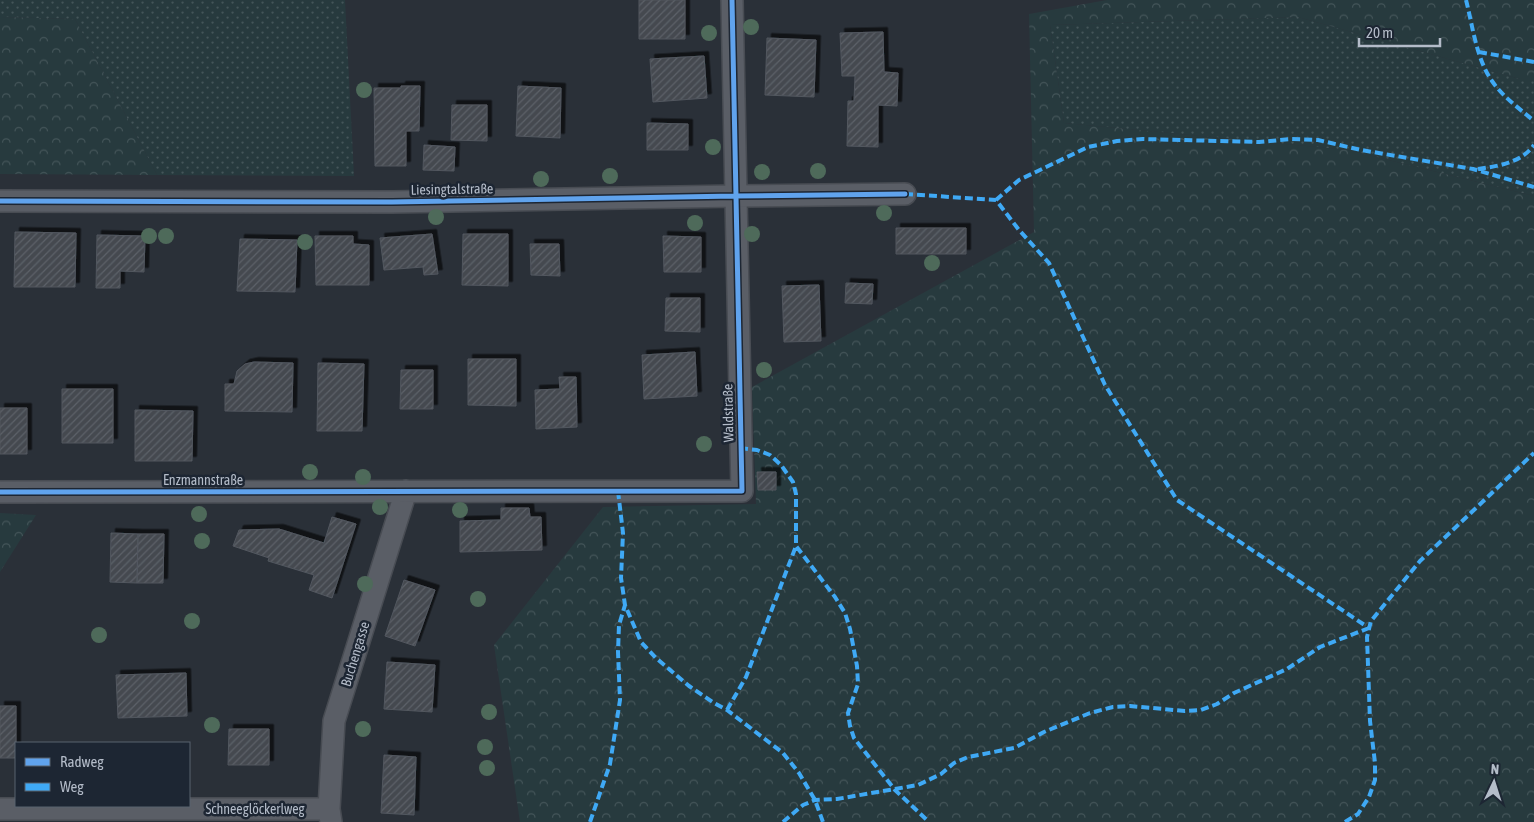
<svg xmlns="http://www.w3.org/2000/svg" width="1534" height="822" font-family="'Asap Condensed',sans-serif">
<defs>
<pattern id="grass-dots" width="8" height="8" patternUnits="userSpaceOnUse" patternTransform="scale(1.25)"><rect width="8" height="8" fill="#273a3e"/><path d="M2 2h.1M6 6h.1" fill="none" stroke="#445559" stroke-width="1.8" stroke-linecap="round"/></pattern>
<pattern id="forest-crowns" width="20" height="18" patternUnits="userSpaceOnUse" patternTransform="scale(1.25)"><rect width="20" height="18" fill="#273a3e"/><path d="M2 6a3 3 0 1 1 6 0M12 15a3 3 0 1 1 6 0" fill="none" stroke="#445559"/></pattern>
<pattern id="building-hatch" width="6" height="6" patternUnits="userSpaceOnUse" patternTransform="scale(1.25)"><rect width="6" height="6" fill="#444950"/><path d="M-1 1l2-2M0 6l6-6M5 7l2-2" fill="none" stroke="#5d6168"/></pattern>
<filter id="shadow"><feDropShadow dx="4.5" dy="-4.5" stdDeviation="0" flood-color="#0009"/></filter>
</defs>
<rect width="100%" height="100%" fill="#2a3038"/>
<path fill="url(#grass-dots)" d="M 0,0 L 345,0 L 354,176 L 157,175 L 75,19 L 0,17 Z
M 1298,17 L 1520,79 L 1534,79 L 1534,196 L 1348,150 L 1064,123 L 1050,25 Z"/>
<path fill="url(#forest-crowns)" d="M 1107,0 L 1534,0 L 1534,79 L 1520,79 L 1298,17 L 1050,25 L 1064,123 L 1348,150 L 1534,196 L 1534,822 L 520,822 L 494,645 L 603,507 L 756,504 L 752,387 L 1034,232 L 1029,14 Z
M 0,17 L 75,19 L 157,175 L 0,174 Z
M 0,513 L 36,515 L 0,572 Z"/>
<path fill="url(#building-hatch)" stroke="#52575f" filter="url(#shadow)" d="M 639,0 L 685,0 L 685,39 L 639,39 Z
M 883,32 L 884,72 L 898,73 L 897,106 L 878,105 L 878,147 L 847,146 L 848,101 L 854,101 L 855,76 L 842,76 L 840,33 Z
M 767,38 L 816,40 L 814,97 L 765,95 Z
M 704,56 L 707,98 L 653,102 L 650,59 Z
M 401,86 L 420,86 L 419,131 L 406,131 L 406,166 L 375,166 L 374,88 L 401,88 Z
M 518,86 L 561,88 L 560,138 L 516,136 Z
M 452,105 L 487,105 L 487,141 L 451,140 Z
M 647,123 L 688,124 L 688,150 L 647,150 Z
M 424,145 L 455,147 L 454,171 L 423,170 Z
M 896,228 L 966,228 L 966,254 L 896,254 Z
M 15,232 L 76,233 L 75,287 L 14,287 Z
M 432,234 L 438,274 L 424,275 L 423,267 L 384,270 L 380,238 Z
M 463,234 L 508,234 L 508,286 L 462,285 Z
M 97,235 L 145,236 L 144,272 L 120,271 L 120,288 L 96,288 Z
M 315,236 L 353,236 L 353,244 L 369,245 L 369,285 L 316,285 Z
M 663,236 L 701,237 L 701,272 L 664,272 Z
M 240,239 L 297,240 L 295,292 L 237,291 Z
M 530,244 L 559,244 L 560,276 L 531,275 Z
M 846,283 L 873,284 L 872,304 L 845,303 Z
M 819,285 L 821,341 L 784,342 L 782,286 Z
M 666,298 L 700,298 L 700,332 L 665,331 Z
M 695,352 L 697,396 L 644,399 L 642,355 Z
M 468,359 L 516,359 L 516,406 L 468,405 Z
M 254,362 L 293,363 L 292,412 L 225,411 L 225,384 L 234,384 L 237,371 L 245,364 Z
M 318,363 L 364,364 L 362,431 L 317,431 Z
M 401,370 L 433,370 L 433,409 L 400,409 Z
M 559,377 L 576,377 L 577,427 L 536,429 L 535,390 L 560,389 Z
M 62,389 L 113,389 L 113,443 L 62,443 Z
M 0,408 L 27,408 L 27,454 L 0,454 Z
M 135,410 L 193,411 L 192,461 L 135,461 Z
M 757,472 L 776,472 L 776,490 L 758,490 Z
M 501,508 L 529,508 L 530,517 L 541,517 L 542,550 L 460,552 L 460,521 L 501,520 Z
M 332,517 L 356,524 L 332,598 L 309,590 L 314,575 L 268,561 L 269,558 L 233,546 L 239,530 L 279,529 L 324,543 Z
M 111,533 L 138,534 L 137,583 L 110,582 Z
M 138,534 L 164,534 L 163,583 L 137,583 Z
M 404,580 L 435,590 L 415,646 L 385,636 Z
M 387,662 L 435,665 L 432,712 L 384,709 Z
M 186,673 L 187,716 L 118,718 L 116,675 Z
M 0,706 L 16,706 L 16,758 L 0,758 Z
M 229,729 L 269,729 L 269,765 L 228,765 Z
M 384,755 L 416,757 L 414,815 L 381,813 Z"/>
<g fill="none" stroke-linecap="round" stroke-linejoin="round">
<g stroke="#484c53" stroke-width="24">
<path id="minor" d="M 0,201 L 392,202 L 735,196 L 905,194
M 0,492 L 742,491 L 732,0
M 0,809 L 329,809
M 331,822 L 329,809 L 334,721 L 406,491"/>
</g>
<use href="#minor" stroke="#5a5e66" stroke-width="21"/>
<path stroke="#3fa9f5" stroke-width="4" stroke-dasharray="8 4" stroke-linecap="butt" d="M 1466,0 C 1473,27 1476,58 1492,81 C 1503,97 1520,109 1534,121
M 1479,52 L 1534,62
M 1478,169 C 1498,166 1521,163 1534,145
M 905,194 L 996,200 L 1019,230 L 1049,263 L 1105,385 L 1177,500 L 1369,628
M 996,200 L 1019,180 L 1088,147 L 1117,141 L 1143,139 L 1259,142 L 1292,139 L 1318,140 L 1361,150 L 1473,169 L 1534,187
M 740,448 L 757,450 L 770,455 L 781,465 L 793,482 L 796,494 L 796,546 L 835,597 L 845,613 L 850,629 L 857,666 L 858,684 L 848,713 L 850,726 L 854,738 L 876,766 L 895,790 L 929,822
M 618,491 L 623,533 L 621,578 L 625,605 L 641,642 L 656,658 L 689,686 L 714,703 L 727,710 L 783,753 L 799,773 L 815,800 L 823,822
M 727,710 L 746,677 L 796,546
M 590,822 L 610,764 L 620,700 L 618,652 L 619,625 L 625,605
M 783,822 L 803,805 L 815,800 L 837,799 L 918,785 L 941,774 L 954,763 L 968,757 L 1014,748 L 1044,732 L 1090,713 L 1113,707 L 1130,706 L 1185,711 L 1201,710 L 1217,704 L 1234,693 L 1287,669 L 1320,647 L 1369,628
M 1345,822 L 1358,814 L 1369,797 L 1375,780 L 1375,763 L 1370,721 L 1367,637 L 1371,621 L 1420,561 L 1534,453"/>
<g stroke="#1d2633" stroke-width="8">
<path id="cycleway" d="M 0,201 L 392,202 L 735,196 L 905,194
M 0,492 L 742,491 L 732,0"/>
</g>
<use href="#cycleway" stroke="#60a3ed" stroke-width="5"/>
</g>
<g fill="#4e6a5a">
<circle cx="751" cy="27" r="8"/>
<circle cx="709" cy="33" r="8"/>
<circle cx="364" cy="90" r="8"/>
<circle cx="713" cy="147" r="8"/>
<circle cx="818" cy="171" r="8"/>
<circle cx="762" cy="172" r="8"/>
<circle cx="610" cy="176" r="8"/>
<circle cx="541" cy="179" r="8"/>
<circle cx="884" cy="213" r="8"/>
<circle cx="436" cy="217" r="8"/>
<circle cx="695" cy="223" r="8"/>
<circle cx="752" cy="234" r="8"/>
<circle cx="149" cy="236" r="8"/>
<circle cx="166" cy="236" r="8"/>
<circle cx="305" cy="242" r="8"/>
<circle cx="932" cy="263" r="8"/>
<circle cx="764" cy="370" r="8"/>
<circle cx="704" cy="444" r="8"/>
<circle cx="310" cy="472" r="8"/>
<circle cx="363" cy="477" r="8"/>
<circle cx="380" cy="507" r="8"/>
<circle cx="460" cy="510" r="8"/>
<circle cx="199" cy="514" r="8"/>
<circle cx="202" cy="541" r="8"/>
<circle cx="365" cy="584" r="8"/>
<circle cx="478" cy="599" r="8"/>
<circle cx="192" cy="621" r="8"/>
<circle cx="99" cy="635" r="8"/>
<circle cx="489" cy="712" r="8"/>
<circle cx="212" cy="725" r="8"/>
<circle cx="363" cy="729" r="8"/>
<circle cx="485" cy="747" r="8"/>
<circle cx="487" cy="768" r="8"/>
</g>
<g text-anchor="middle" stroke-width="5" stroke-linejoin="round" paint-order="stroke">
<g font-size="14" fill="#b4bcc9" stroke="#1d2633">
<text transform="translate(452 189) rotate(-1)" y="5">Liesingtalstraße</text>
<text transform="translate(728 413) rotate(-91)" y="5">Waldstraße</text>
<text x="203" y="485">Enzmannstraße</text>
<text transform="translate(355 654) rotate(-73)" y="5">Buchengasse</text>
<text x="255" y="814">Schneeglöckerlweg</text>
</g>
</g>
<rect x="15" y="742" width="175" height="65" fill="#1d2633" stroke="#59626f"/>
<rect x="25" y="758" width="25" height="8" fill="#60a3ed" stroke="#59626f"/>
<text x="60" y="767" font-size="15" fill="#b4bcc9">Radweg</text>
<rect x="25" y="783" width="25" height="8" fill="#3fa9f5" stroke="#59626f"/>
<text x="60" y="792" font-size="15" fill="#b4bcc9">Weg</text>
<g transform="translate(1494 782) rotate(4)" stroke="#1d2633" stroke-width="4" paint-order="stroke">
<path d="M0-4L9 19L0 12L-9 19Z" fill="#b4bcc9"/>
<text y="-8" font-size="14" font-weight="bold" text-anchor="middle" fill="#b4bcc9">N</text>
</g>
<path d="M1359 38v8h81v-8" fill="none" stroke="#b4bcc9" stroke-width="2.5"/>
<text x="1366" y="38" font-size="15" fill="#b4bcc9" stroke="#1d2633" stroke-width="4" paint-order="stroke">20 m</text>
</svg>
